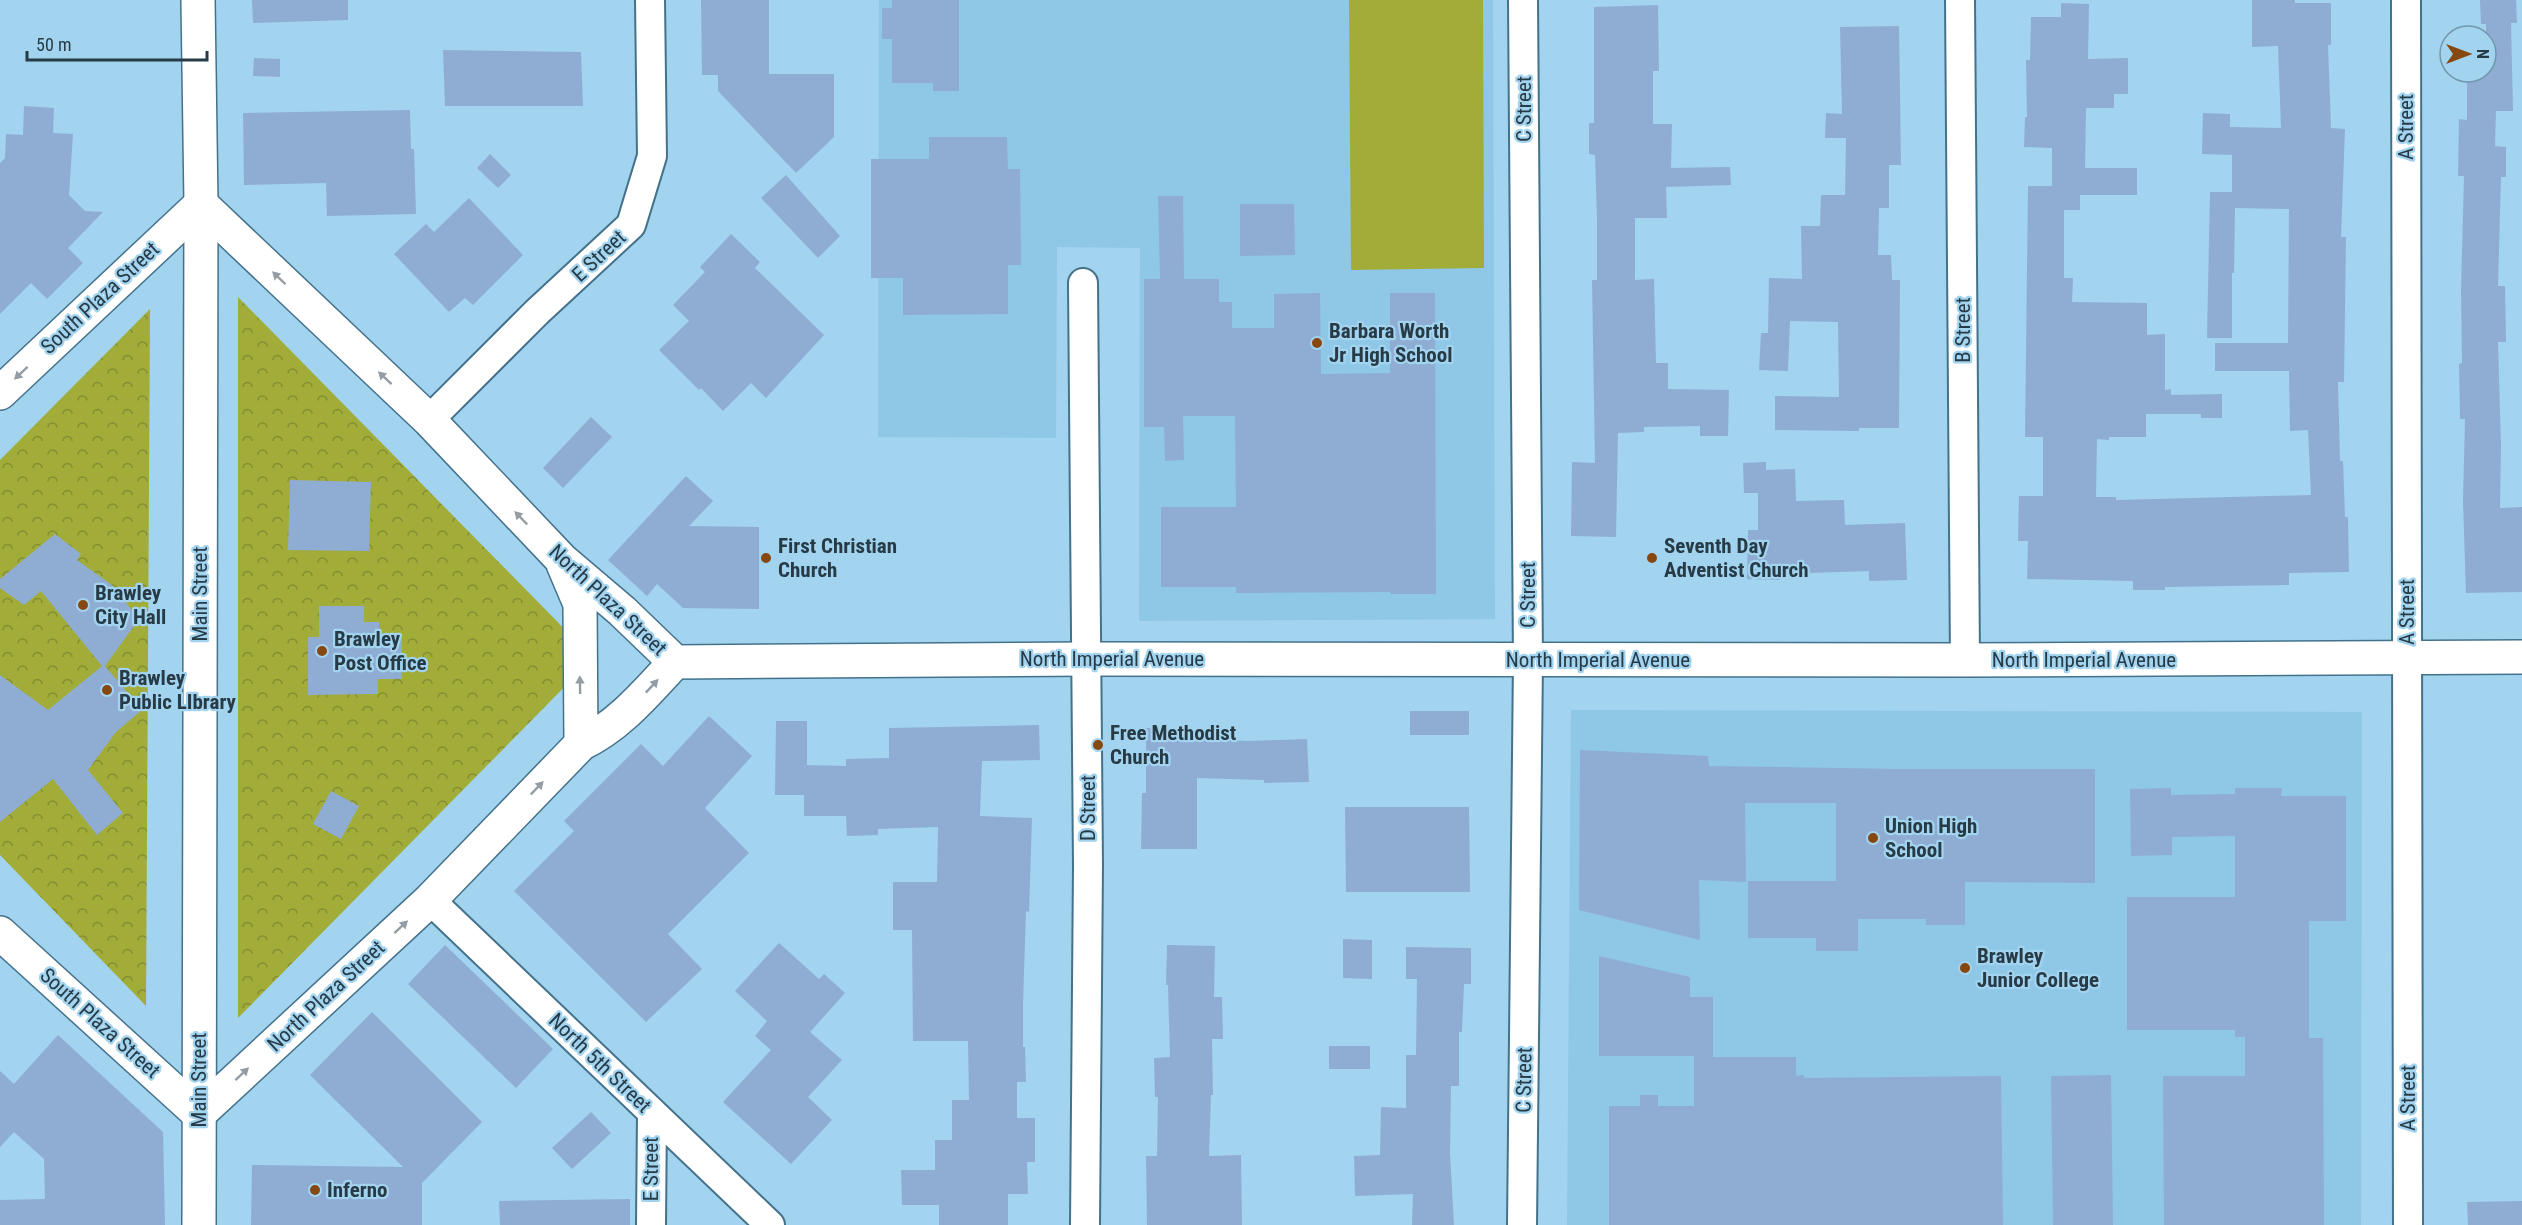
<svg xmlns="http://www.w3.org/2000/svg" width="2522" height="1225" font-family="'Roboto Condensed',sans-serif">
<defs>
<pattern id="park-crowns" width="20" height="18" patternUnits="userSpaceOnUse" patternTransform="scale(1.5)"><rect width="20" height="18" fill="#a2ac38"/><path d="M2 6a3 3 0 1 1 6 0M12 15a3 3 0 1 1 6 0" fill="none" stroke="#848d31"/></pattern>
</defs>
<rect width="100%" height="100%" fill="#a2d3ef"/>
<path fill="#8fc7e7" d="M 879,0 L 1493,0 L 1495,619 L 1139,621 L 1140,248 L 1057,247 L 1056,438 L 878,437 Z
M 1571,710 L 2362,712 L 2361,1225 L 1567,1225 Z"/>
<path fill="url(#park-crowns)" d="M 238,297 L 593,658 L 238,1018 Z
M 150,309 L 146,1006 L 0,855 L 0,460 Z"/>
<path fill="#a2ac38" d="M 1349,0 L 1483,0 L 1484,268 L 1351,270 Z"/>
<path fill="#8fadd3" d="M 252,0 L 348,0 L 348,20 L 253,23 Z
M 701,0 L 769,0 L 769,74 L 834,74 L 834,137 L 796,173 L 718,91 L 718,75 L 702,75 Z
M 892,0 L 959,0 L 959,91 L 933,91 L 933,83 L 892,83 L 892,39 L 882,39 L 882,8 L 892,8 Z
M 2252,0 L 2295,0 L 2295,3 L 2331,3 L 2331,45 L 2328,45 L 2331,128 L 2345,129 L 2341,237 L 2346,237 L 2344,382 L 2338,382 L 2340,461 L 2343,461 L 2345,517 L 2348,517 L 2349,572 L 2289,573 L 2289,585 L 2165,587 L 2165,590 L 2133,590 L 2133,581 L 2027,579 L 2028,541 L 2018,541 L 2019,496 L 2043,496 L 2043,437 L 2025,437 L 2028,186 L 2052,186 L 2052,148 L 2024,147 L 2025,117 L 2027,117 L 2026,60 L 2030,60 L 2031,17 L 2061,17 L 2061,3 L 2089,4 L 2088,59 L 2128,58 L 2128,94 L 2114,94 L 2114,108 L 2086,108 L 2085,168 L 2137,168 L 2137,195 L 2080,195 L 2080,210 L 2064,210 L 2064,278 L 2073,278 L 2072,302 L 2147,303 L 2147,335 L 2165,334 L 2165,390 L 2171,389 L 2171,395 L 2222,394 L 2222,418 L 2201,418 L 2201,414 L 2146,414 L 2146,437 L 2109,437 L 2109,440 L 2097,439 L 2096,497 L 2116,497 L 2116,500 L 2311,495 L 2308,430 L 2290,431 L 2289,371 L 2215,371 L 2215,343 L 2288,343 L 2289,209 L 2235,208 L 2234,273 L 2232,273 L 2232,338 L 2207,338 L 2210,192 L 2232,192 L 2232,155 L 2202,154 L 2203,113 L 2230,114 L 2230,127 L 2281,128 L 2278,46 L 2252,47 Z
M 2480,0 L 2516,0 L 2517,23 L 2511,23 L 2513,111 L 2496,111 L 2495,146 L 2506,147 L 2506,177 L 2501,177 L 2498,286 L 2505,286 L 2506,342 L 2498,342 L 2501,445 L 2500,508 L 2522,507 L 2522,592 L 2466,593 L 2463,501 L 2465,419 L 2460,419 L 2459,364 L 2462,363 L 2461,291 L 2464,176 L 2458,176 L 2459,119 L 2467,120 L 2467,72 L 2486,72 L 2486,24 L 2481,24 Z
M 1658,5 L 1659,71 L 1653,71 L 1653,124 L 1672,124 L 1671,168 L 1730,167 L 1731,185 L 1666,187 L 1667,218 L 1635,218 L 1635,280 L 1654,279 L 1656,363 L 1668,363 L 1668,389 L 1729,390 L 1728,436 L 1700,436 L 1700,426 L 1644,427 L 1644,432 L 1618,433 L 1616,537 L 1571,536 L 1572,462 L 1595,463 L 1592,280 L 1597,280 L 1597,219 L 1595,155 L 1589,154 L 1589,123 L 1594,123 L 1594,7 Z
M 1899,26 L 1901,165 L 1889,165 L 1889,208 L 1879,208 L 1878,255 L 1891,255 L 1892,280 L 1900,280 L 1899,428 L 1859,428 L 1859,431 L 1775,430 L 1775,396 L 1839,397 L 1838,322 L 1790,321 L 1788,371 L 1759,370 L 1761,333 L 1768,333 L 1769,278 L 1802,279 L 1801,226 L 1820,226 L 1821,195 L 1845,195 L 1846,138 L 1825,138 L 1826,113 L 1842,114 L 1840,27 Z
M 443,50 L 581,52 L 583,106 L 445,106 Z
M 254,58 L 280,59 L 280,77 L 253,76 Z
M 24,106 L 54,108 L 53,133 L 73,134 L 69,195 L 85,211 L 103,212 L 68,248 L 83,263 L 47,299 L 31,283 L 0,314 L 0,163 L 5,158 L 6,134 L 23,135 Z
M 410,110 L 411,149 L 414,149 L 416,214 L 327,216 L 326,183 L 244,185 L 243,113 Z
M 929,137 L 1007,137 L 1008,169 L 1020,169 L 1021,265 L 1008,265 L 1008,314 L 903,315 L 903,278 L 871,278 L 871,159 L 929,159 Z
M 490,154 L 511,175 L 498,188 L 477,168 Z
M 786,175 L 840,236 L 818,258 L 761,198 Z
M 1158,196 L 1183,196 L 1184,279 L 1219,279 L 1219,302 L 1232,302 L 1232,328 L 1274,328 L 1274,294 L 1320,293 L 1321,374 L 1390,373 L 1390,293 L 1435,293 L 1436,594 L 1390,594 L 1390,592 L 1236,593 L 1236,587 L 1161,587 L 1161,507 L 1236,507 L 1235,416 L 1183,416 L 1184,460 L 1165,461 L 1164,427 L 1144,427 L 1144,279 L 1160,279 Z
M 469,198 L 523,255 L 473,305 L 465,298 L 449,312 L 394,254 L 426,224 L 434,232 Z
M 1240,204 L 1294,204 L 1295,255 L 1240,256 Z
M 731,234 L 760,262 L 755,268 L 824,335 L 766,398 L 751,383 L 723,411 L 701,388 L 699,390 L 659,350 L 689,321 L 673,305 L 705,272 L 700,267 Z
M 591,417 L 612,437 L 563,488 L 543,468 Z
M 1766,462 L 1766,470 L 1795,469 L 1796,501 L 1844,500 L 1845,525 L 1905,523 L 1907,580 L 1869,581 L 1869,571 L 1780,574 L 1780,580 L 1747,579 L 1748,530 L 1758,530 L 1758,493 L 1744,493 L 1743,463 Z
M 686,476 L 713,501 L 689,526 L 759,527 L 759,609 L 683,608 L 657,584 L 647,596 L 608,560 Z
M 290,480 L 371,482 L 369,551 L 288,550 Z
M 55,534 L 81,554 L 77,560 L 112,585 L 139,619 L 105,666 L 142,710 L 116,732 L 88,770 L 123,813 L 97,835 L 53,779 L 0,822 L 0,675 L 48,710 L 102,666 L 41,591 L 24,605 L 0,588 L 0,579 Z
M 319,606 L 364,606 L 364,622 L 379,622 L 379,637 L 402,637 L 402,679 L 378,679 L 378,694 L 308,695 L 308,637 L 319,637 Z
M 1410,711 L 1469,711 L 1469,735 L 1410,735 Z
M 709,716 L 752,756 L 705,808 L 749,853 L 668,934 L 702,969 L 646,1022 L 514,891 L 574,831 L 564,821 L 641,744 L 663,766 Z
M 776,721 L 807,721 L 807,765 L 846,766 L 846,759 L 889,758 L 889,728 L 1039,725 L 1040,760 L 982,761 L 980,816 L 1032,818 L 1029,912 L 1026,911 L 1023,1004 L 1023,1047 L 1025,1047 L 1026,1082 L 1017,1082 L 1017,1118 L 1035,1118 L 1035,1162 L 1027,1162 L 1028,1194 L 1008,1194 L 1008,1225 L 939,1225 L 939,1205 L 902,1205 L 901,1170 L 935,1170 L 935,1140 L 952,1140 L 952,1100 L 969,1100 L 968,1041 L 913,1041 L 912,930 L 893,930 L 893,882 L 937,882 L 938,827 L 878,829 L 878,835 L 847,836 L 846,816 L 804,816 L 804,795 L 775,795 Z
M 1146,728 L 1191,728 L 1191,739 L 1248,741 L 1307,739 L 1309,782 L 1264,783 L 1264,780 L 1197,778 L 1197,849 L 1141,849 L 1142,793 L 1146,793 Z
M 1580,750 L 1708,756 L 1709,766 L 1899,769 L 2095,769 L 2095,883 L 1965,882 L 1965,925 L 1926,925 L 1926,919 L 1858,919 L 1858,951 L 1816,951 L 1816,938 L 1748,938 L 1748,881 L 1836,881 L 1836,803 L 1745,803 L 1746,882 L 1699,880 L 1700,940 L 1579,910 Z
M 2171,788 L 2171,795 L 2235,794 L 2235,788 L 2282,788 L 2281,796 L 2346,796 L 2346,921 L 2309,921 L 2309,1038 L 2323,1038 L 2324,1225 L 2164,1225 L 2163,1076 L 2245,1076 L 2245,1037 L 2235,1037 L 2235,1030 L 2127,1030 L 2127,897 L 2235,897 L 2235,836 L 2172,837 L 2172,855 L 2131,856 L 2130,789 Z
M 331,791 L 359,806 L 341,839 L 313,824 Z
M 1345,807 L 1469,807 L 1470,892 L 1346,892 Z
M 1343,939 L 1372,940 L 1372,979 L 1343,978 Z
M 779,943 L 819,979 L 824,974 L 845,993 L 810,1032 L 842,1060 L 808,1097 L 832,1120 L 791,1164 L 723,1102 L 771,1050 L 755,1036 L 767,1021 L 735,991 Z
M 445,945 L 553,1049 L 516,1088 L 408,984 Z
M 1167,945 L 1215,946 L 1214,997 L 1222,997 L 1223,1039 L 1212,1039 L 1213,1095 L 1211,1095 L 1209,1156 L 1241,1155 L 1242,1225 L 1147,1225 L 1146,1156 L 1157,1156 L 1158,1097 L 1155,1097 L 1154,1058 L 1170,1057 L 1168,985 L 1166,985 Z
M 1406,947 L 1471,948 L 1471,984 L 1464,984 L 1462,1032 L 1459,1032 L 1459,1086 L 1451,1086 L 1450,1153 L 1454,1225 L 1412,1225 L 1413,1194 L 1355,1196 L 1354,1156 L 1380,1155 L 1381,1107 L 1406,1108 L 1406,1055 L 1416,1055 L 1417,979 L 1406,979 Z
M 1599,956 L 1690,977 L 1690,997 L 1713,997 L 1713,1057 L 1796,1057 L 1796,1076 L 1804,1075 L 1804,1078 L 2001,1076 L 2003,1225 L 1609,1225 L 1609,1106 L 1640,1106 L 1640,1095 L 1658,1095 L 1658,1106 L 1694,1106 L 1694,1056 L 1599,1056 Z
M 372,1012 L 482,1122 L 422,1183 L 422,1225 L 251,1225 L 252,1165 L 403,1167 L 310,1075 Z
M 58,1035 L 163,1132 L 165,1225 L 0,1225 L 0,1200 L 45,1199 L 44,1159 L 14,1132 L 0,1147 L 0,1071 L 14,1084 Z
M 1329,1046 L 1370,1046 L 1370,1069 L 1329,1069 Z
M 2111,1075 L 2113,1225 L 2053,1225 L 2051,1076 Z
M 591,1112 L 611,1133 L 572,1169 L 552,1148 Z
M 630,1199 L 630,1225 L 500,1225 L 499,1201 Z
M 2522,1201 L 2522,1225 L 2468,1225 L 2467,1202 Z"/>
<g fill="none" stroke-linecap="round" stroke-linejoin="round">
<g stroke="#44728b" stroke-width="32">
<path id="minor" d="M 1960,0 L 1965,660
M 2406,0 L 2408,1225
M 1083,283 L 1088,865 L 1085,1225
M 429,420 L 537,312 L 631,225 L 652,156 L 650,0
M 430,900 L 770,1225
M 651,1225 L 652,1113
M 1522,1225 L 1528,660 L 1523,0"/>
</g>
<g stroke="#44728b" stroke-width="36">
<path id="tertiary" d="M 201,204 L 429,420 L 562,560 L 622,611 L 675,662
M 563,564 L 580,604 L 581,744
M 675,662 L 1087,659 L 1965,660 L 2522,657
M 199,1114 L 430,900 L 581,744 C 620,725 646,693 675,662"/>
</g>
<g stroke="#44728b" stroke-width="36">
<path id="secondary" d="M 0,393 L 201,204
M 0,933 L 199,1114"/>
</g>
<g stroke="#44728b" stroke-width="36">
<path id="primary" d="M 198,0 L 201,204 L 199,1225"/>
</g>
<use href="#minor" stroke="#fff" stroke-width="28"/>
<use href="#tertiary" stroke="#fff" stroke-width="33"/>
<use href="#secondary" stroke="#fff" stroke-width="33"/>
<use href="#primary" stroke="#fff" stroke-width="33"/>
</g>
<defs><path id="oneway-solid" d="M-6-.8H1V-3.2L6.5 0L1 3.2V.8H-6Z" transform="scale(1.5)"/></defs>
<g fill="#939da3">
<use href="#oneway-solid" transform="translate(279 278) rotate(-136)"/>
<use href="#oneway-solid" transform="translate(21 373) rotate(137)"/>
<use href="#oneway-solid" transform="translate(385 378) rotate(-137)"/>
<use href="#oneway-solid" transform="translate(521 518) rotate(-134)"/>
<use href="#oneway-solid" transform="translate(580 685) rotate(-91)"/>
<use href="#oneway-solid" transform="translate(652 686) rotate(-47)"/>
<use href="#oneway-solid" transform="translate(537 788) rotate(-46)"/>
<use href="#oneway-solid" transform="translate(401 927) rotate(-43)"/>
<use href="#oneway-solid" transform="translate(242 1074) rotate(-43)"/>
</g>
<g fill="#874711" stroke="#a2d3ef" stroke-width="2">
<circle cx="1317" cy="343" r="6"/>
<circle cx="766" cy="558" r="6"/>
<circle cx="1652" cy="558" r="6"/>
<circle cx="83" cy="605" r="6"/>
<circle cx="322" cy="651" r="6"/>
<circle cx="107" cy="690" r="6"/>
<circle cx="1098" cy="745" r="6"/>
<circle cx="1873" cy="838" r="6"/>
<circle cx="1965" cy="968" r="6"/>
<circle cx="315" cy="1190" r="6"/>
</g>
<g text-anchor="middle" stroke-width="4.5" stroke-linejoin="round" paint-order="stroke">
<g font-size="21" fill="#273b47" stroke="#a2d3ef">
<text transform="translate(1524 109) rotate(-90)" y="7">C Street</text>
<text transform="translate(2406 127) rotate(-90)" y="7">A Street</text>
<text transform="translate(599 256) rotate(-43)" y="7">E Street</text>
<text transform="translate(100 298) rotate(-43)" y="7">South Plaza Street</text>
<text transform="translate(1963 330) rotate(-90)" y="7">B Street</text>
<text transform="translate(200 594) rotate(-90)" y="7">Main Street</text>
<text transform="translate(1528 595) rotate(-90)" y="7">C Street</text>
<text transform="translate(608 600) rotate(43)" y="7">North Plaza Street</text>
<text transform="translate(2407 612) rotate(-90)" y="7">A Street</text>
<text x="1112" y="666">North Imperial Avenue</text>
<text x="1598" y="667">North Imperial Avenue</text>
<text x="2084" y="667">North Imperial Avenue</text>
<text transform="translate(1088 808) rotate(-90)" y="7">D Street</text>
<text transform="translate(326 996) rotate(-43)" y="7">North Plaza Street</text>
<text transform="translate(100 1023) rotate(42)" y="7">South Plaza Street</text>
<text transform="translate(600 1063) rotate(44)" y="7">North 5th Street</text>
<text transform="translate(199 1080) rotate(-90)" y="7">Main Street</text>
<text transform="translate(1524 1080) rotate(-89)" y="7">C Street</text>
<text transform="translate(2408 1098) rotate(-90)" y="7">A Street</text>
<text transform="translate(651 1169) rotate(-90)" y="7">E Street</text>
</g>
<g font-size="21" font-weight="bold" fill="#273b47" stroke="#a2d3ef" text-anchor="start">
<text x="1329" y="338">Barbara Worth<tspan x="1329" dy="24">Jr High School</tspan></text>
<text x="778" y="553">First Christian<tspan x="778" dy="24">Church</tspan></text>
<text x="1664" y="553">Seventh Day<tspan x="1664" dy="24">Adventist Church</tspan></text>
<text x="95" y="600">Brawley<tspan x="95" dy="24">City Hall</tspan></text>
<text x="334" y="646">Brawley<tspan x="334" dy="24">Post Office</tspan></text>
<text x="119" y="685">Brawley<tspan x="119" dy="24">Public LIbrary</tspan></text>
<text x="1110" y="740">Free Methodist<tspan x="1110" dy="24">Church</tspan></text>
<text x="1885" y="833">Union High<tspan x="1885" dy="24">School</tspan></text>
<text x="1977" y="963">Brawley<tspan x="1977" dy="24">Junior College</tspan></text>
<text x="327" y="1197">Inferno</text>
</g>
</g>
<g transform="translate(2468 54) rotate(90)"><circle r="28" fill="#a2d3ef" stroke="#7196ac" stroke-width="1.5"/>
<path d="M0-4.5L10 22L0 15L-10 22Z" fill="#874711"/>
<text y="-9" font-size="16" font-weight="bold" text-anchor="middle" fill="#273b47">N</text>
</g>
<path d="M27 51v9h180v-9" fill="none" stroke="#273b47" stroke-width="3"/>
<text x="36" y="51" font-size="18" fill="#273b47" stroke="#a2d3ef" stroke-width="4.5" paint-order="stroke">50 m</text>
</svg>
